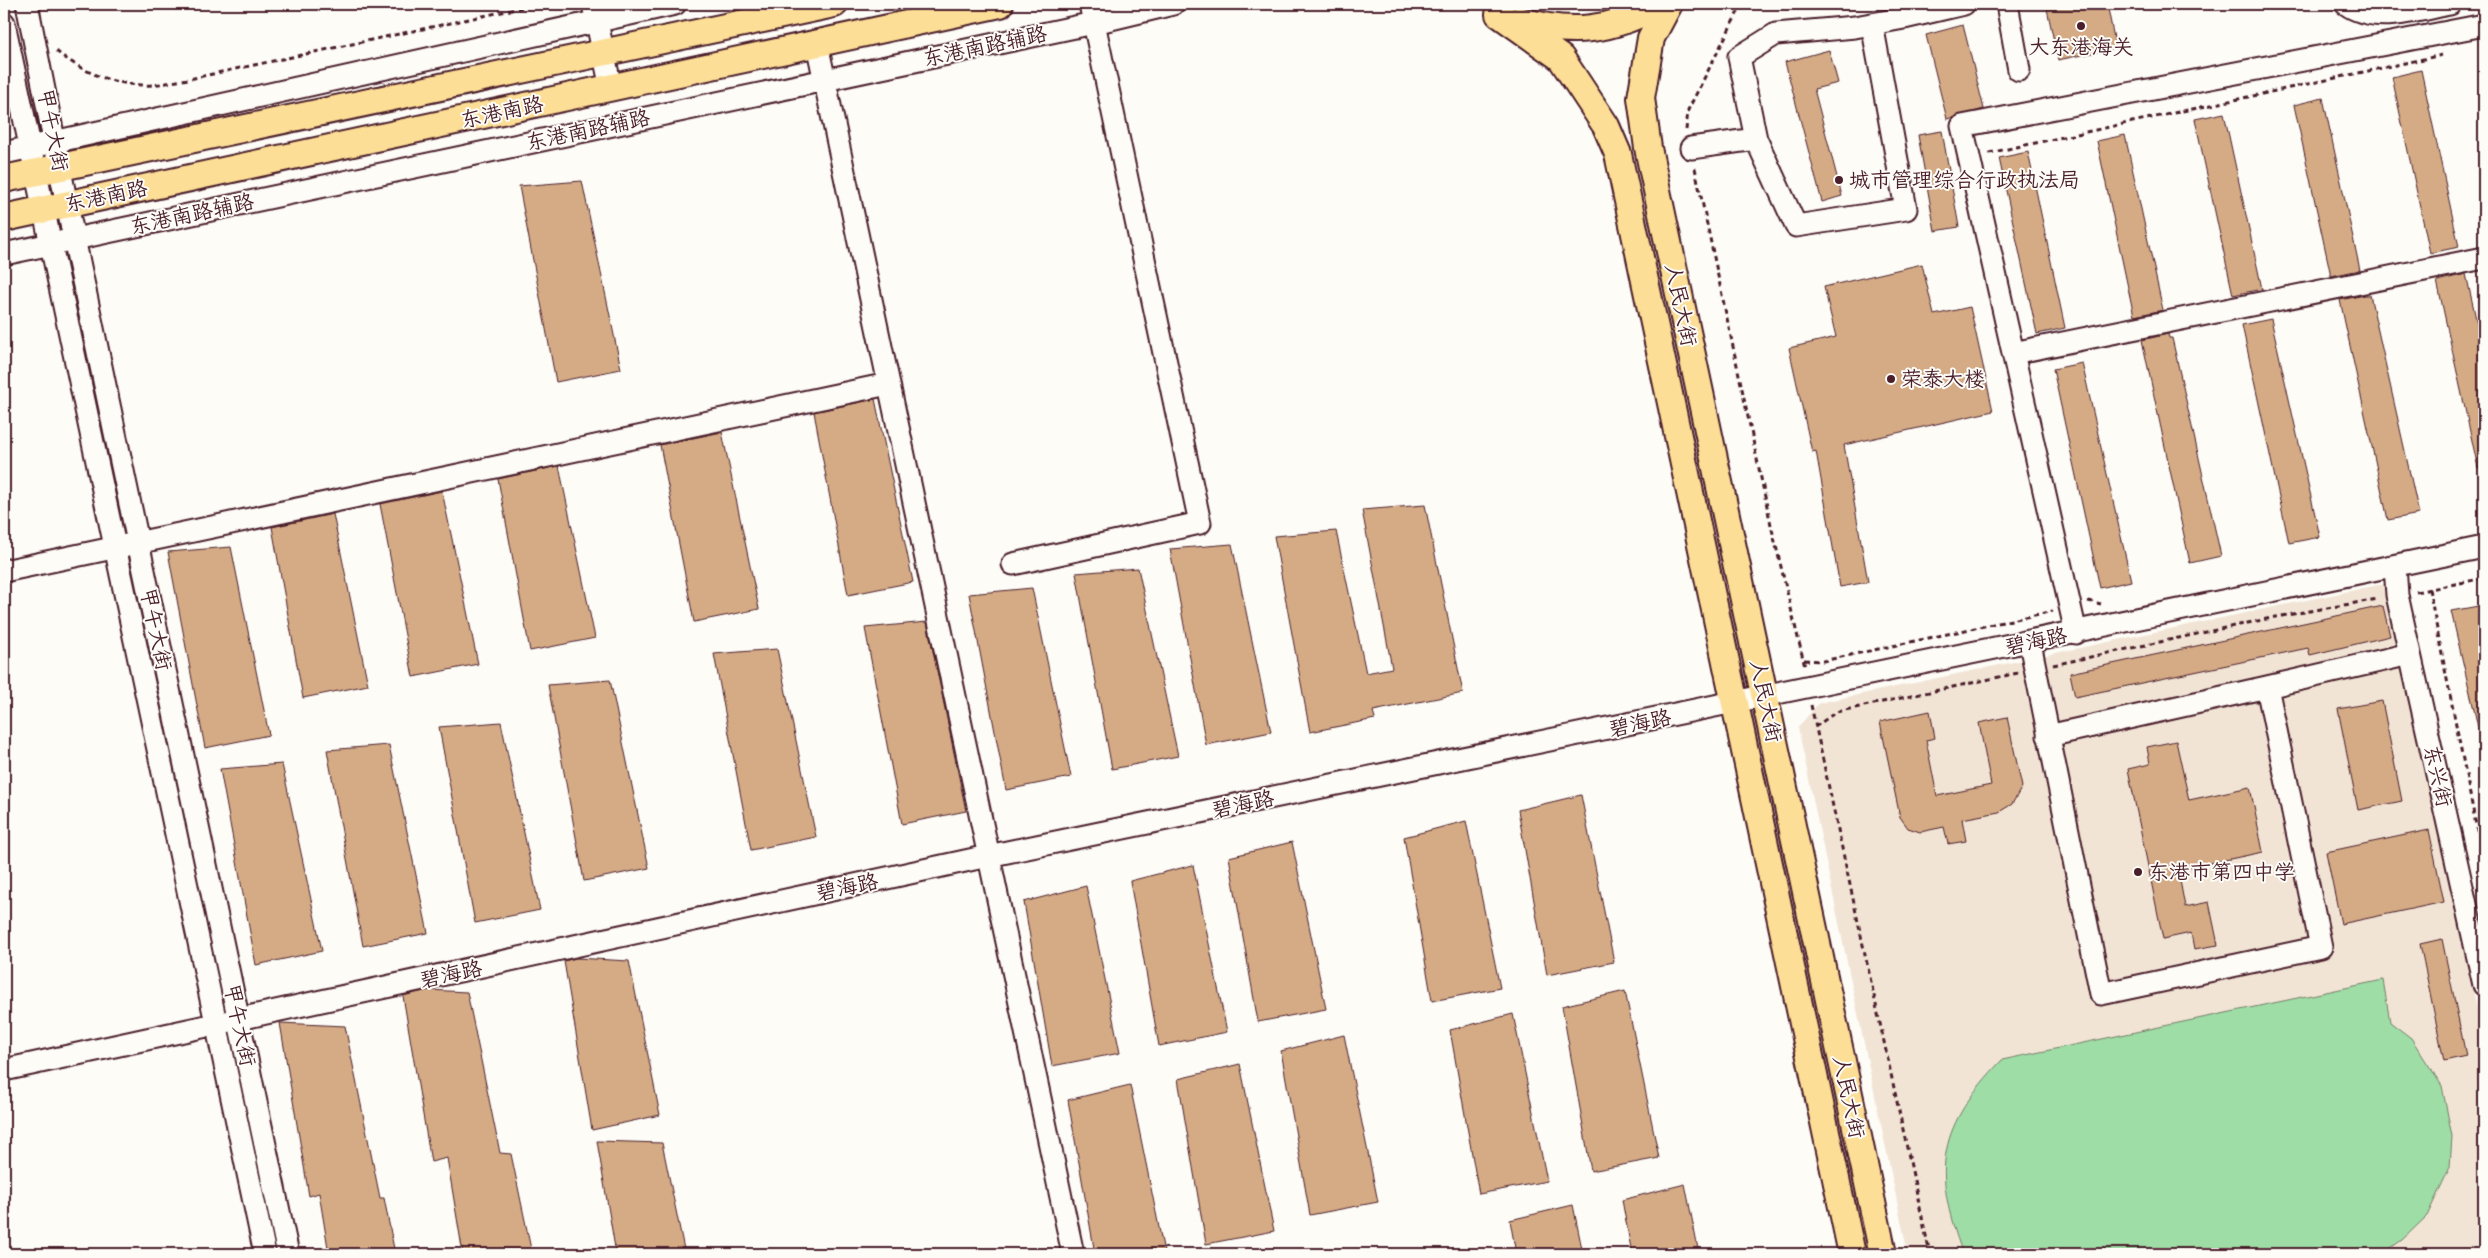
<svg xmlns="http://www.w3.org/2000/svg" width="2488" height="1258" font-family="Caveat,'LXGW WenKai TC',sans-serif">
<rect width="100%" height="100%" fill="#fdfcf7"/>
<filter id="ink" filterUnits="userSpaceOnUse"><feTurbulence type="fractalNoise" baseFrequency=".02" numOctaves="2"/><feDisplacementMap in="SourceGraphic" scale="10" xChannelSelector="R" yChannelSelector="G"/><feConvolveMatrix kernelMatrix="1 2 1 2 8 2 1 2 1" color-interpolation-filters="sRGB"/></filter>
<g filter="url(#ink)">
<path fill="#f1e4d5" d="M 2388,583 L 2484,1042 L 2484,1254 L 1908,1254 L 1798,727 L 1819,703 Z"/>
<path fill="#9edda6" stroke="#747e68" d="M 2383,980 L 2390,1022 L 2411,1038 L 2442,1086 L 2452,1136 L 2450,1167 L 2427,1216 L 2402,1240 L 2382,1254 L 1963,1254 C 1931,1168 1938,1127 2002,1060 Z"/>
<path fill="#d4ab85" stroke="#4a1f2b" d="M 2046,4 L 2107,4 L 2116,48 L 2058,60 Z
M 1963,25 L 1984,109 L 1947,119 L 1926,35 Z
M 1829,50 L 1838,83 L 1814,89 L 1842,196 L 1822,202 L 1785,62 Z
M 2421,70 L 2459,247 L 2430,253 L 2392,77 Z
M 2323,98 L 2360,270 L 2331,276 L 2294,105 Z
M 2224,113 L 2262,289 L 2233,295 L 2195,119 Z
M 1942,131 L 1959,227 L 1935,231 L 1918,135 Z
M 2125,135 L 2163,310 L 2134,316 L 2097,141 Z
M 2028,152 L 2065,328 L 2037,334 L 1999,158 Z
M 582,181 L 621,369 L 556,382 L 519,186 Z
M 1922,264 L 1934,315 L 1970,307 L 1993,411 L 1844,445 L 1868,582 L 1840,587 L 1816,451 L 1812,452 L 1789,348 L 1836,337 L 1824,287 Z
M 2466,274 L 2484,355 L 2484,467 L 2478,468 L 2437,281 Z
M 2365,295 L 2370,295 L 2419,514 L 2388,520 L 2340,300 Z
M 2271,319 L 2320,537 L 2289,543 L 2242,325 Z
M 2168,334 L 2169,338 L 2172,338 L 2221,556 L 2190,563 L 2142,340 Z
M 2082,363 L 2131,581 L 2100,588 L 2053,369 Z
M 875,399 L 913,582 L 848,595 L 814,412 Z
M 722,432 L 759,609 L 694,622 L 660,445 Z
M 559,466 L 595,638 L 530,651 L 498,479 Z
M 442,491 L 478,664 L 413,677 L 380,504 Z
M 1425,505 L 1463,693 L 1373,711 L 1375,719 L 1310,732 L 1274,536 L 1336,531 L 1366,673 L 1392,668 L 1362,510 Z
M 333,514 L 368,685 L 303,698 L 272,527 Z
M 1232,544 L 1271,732 L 1206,745 L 1170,549 Z
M 231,547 L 269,735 L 205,748 L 168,552 Z
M 1138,568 L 1178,756 L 1112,769 L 1076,573 Z
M 1032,588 L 1071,777 L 1006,790 L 969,594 Z
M 2484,605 L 2484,726 L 2478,727 L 2451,611 Z
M 2383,606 L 2390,636 L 2310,655 L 2308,648 L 2075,697 L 2070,673 Z
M 927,622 L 966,811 L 902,824 L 865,628 Z
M 777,649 L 816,837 L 751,850 L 714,654 Z
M 610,680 L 649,868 L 584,881 L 548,685 Z
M 2382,701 L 2402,801 L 2358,810 L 2338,709 Z
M 1930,711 L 1935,738 L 1926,740 L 1937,796 L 1991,785 L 1979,723 L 2007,717 L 2022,787 L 2012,804 L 1999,812 L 1962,819 L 1966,841 L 1948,844 L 1944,827 L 1920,832 L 1908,828 L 1900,817 L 1880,722 Z
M 501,722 L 540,910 L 475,923 L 439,727 Z
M 2176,741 L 2189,800 L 2250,787 L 2263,852 L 2178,870 L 2185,907 L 2209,902 L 2218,945 L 2194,949 L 2191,933 L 2163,939 L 2128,769 L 2150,764 L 2147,747 Z
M 389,745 L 428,933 L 363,946 L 327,750 Z
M 282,764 L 322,951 L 256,965 L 220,769 Z
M 1581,795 L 1614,962 L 1547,975 L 1518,810 Z
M 1466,821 L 1500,988 L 1432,1001 L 1404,837 Z
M 2429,830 L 2444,902 L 2341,924 L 2326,852 Z
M 1292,842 L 1326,1009 L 1258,1022 L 1229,857 Z
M 1193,865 L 1227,1032 L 1159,1046 L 1130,881 Z
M 1086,886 L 1120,1053 L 1052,1066 L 1024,902 Z
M 2442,939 L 2466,1056 L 2444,1061 L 2420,944 Z
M 576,958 L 629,961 L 660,1115 L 592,1130 L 564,961 Z
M 428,990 L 467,992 L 500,1153 L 511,1154 L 532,1254 L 463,1254 L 447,1158 L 431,1162 L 403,996 Z
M 1625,991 L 1659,1158 L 1591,1171 L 1562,1006 Z
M 1513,1014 L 1547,1181 L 1479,1194 L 1450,1030 Z
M 280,1023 L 345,1026 L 380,1198 L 384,1198 L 395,1254 L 329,1254 L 319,1193 L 309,1196 Z
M 1344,1035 L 1378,1202 L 1310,1215 L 1281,1051 Z
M 1240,1064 L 1274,1231 L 1206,1244 L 1178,1079 Z
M 1130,1085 L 1164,1252 L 1152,1254 L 1095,1254 L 1068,1100 Z
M 597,1141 L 662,1143 L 685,1254 L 616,1254 Z
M 1685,1184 L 1699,1254 L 1632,1254 L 1622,1200 Z
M 1573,1205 L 1583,1254 L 1516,1254 L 1510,1220 Z"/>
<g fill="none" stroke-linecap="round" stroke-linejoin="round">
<g stroke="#4a1f2b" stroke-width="25">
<path id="minor" d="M 27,4 L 67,205 L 288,1254
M 593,4 L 611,88
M 2007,4 L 2019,70
M 2346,4 C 2375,25 2418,10 2450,4
M 4,23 L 265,1254
M 817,44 L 1073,1254
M 1756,139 L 1796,226 L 1906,209 L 1872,24
M 1691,148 L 1756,139 L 1739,57 L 1776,34 L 1855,27 L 1904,18 L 1964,4
M 4,153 L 675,4
M 4,254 L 1094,23 L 1173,4
M 2013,353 L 2484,258
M 1013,564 L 1200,523 L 1090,4
M 2395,566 L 2397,595 L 2410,654 L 2484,985
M 4,571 L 888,384
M 2076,633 L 1962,126 L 2484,25
M 2030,643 L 2101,994 L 2321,947 L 2267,687 L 2048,736
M 2267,687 L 2410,654
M 4,1070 L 988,856 L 2484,547"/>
</g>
<g stroke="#4a1f2b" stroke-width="30">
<path id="major" d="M 1669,4 L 1651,38 L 1641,98 L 1648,148 L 1883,1254
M 1499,14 L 1561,58 L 1606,126 L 1618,154 L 1852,1254
M 1519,20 C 1570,36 1613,31 1659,4
M 4,179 L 834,4
M 4,218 L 1000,4"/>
</g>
<path stroke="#4a1f2b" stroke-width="3" stroke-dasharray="5 4" stroke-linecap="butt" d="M 56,51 C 81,71 110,84 142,85 C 157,86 174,81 189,79 L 539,4
M 1686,130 L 1688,110 L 1742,4
M 1989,153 L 2442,55
M 1695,168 L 1771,525 L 1805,667
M 2429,589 L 2484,865
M 2416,592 L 2484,578
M 2088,601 L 2101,604
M 1804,660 L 1823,661 L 2053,611
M 2053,665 L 2276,617 L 2378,599
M 1811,705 L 1930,1254
M 1815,727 L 1836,712 L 2018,673"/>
<use href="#minor" stroke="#fdfcf7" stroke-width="21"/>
<use href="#major" stroke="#fdde96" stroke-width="26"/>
</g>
</g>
<g fill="#4a1f2b" stroke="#fdfcf7" stroke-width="2">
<circle cx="2081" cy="26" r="5"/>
<circle cx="1839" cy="180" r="5"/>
<circle cx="1891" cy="379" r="5"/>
<circle cx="2138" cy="872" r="5"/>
</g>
<g text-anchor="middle" stroke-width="4" stroke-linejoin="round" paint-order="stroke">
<g font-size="21" fill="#4a1f2b" stroke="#fdfcf7">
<text transform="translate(985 46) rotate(-12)" y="7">东港南路辅路</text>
<text transform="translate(502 112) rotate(-12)" y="7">东港南路</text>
<text transform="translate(53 130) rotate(79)" y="7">甲午大街</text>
<text transform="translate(588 130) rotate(-12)" y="7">东港南路辅路</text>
<text transform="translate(106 196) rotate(-12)" y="7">东港南路</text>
<text transform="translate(192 214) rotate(-12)" y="7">东港南路辅路</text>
<text transform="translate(1681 305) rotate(78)" y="7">人民大街</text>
<text transform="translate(156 629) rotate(78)" y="7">甲午大街</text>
<text transform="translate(2036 641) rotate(-12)" y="7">碧海路</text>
<text transform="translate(1766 701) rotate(78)" y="7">人民大街</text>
<text transform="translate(1640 723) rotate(-12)" y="7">碧海路</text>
<text transform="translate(2438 776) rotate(77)" y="7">东兴街</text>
<text transform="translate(1243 804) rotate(-12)" y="7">碧海路</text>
<text transform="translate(847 887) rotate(-12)" y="7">碧海路</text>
<text transform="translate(451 974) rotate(-12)" y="7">碧海路</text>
<text transform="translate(240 1025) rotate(78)" y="7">甲午大街</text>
<text transform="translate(1849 1097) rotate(78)" y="7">人民大街</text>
</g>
<g font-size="21" fill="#4a1f2b" stroke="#fdfcf7" text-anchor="start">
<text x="2081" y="54" text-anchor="middle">大东港海关</text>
<text x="1849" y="187">城市管理综合行政执法局</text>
<text x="1901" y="386">荣泰大楼</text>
<text x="2148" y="879">东港市第四中学</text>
</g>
</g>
<rect width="2488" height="1258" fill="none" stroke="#fdfcf7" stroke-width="20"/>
<rect x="10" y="10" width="2468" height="1238" fill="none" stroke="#4a1f2b" stroke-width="2" filter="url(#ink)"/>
</svg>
